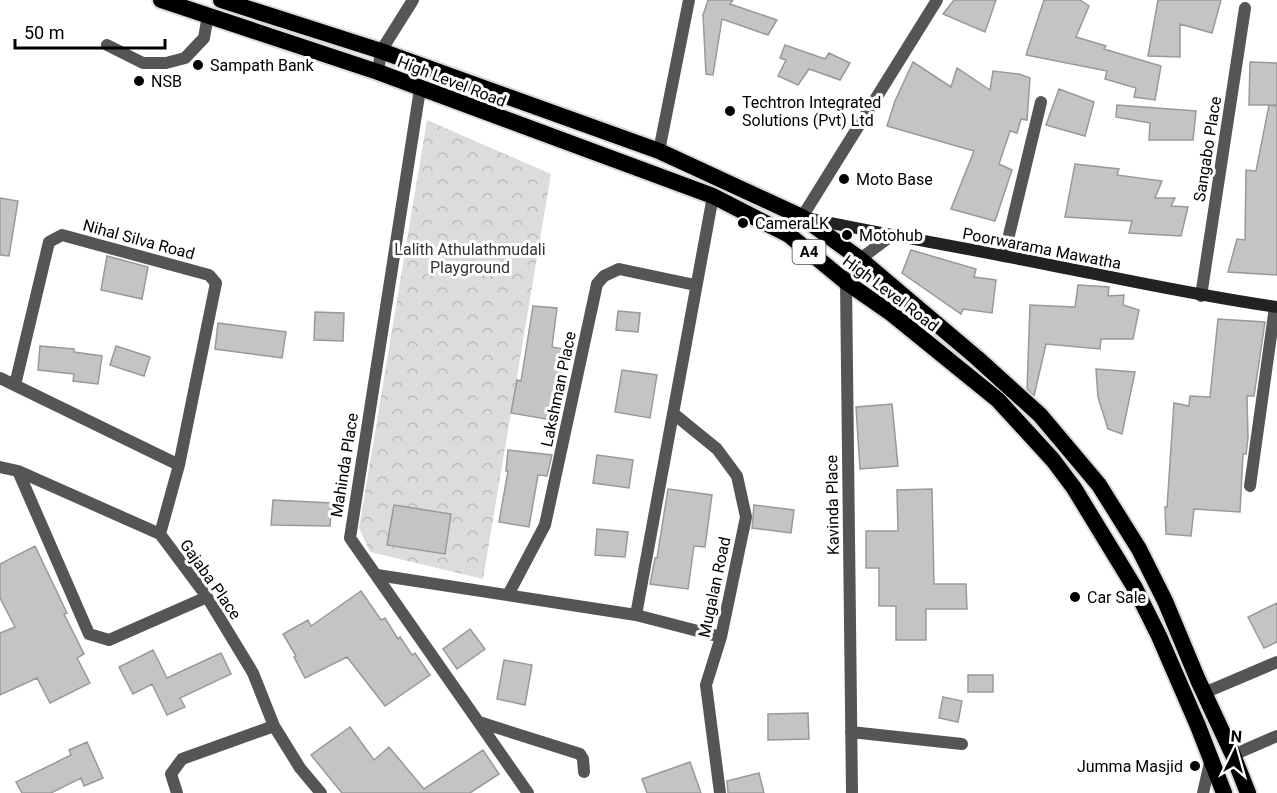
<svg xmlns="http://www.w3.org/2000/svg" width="1277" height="793" font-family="Roboto,sans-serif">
<defs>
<pattern id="forest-crowns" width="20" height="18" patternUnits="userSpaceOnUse" patternTransform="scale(1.5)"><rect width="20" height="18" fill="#dcdcdc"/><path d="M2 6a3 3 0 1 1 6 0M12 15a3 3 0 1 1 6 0" fill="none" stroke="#bbb"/></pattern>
</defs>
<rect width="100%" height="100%" fill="#fff"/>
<path fill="url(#forest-crowns)" d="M 427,120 L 551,174 L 483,579 L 370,552 L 359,528 Z"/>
<path fill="#c4c4c4" stroke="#999" stroke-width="1.5" d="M 708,0 L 733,0 L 730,4 L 777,20 L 768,35 L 722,19 L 713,75 L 706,74 L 703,15 Z
M 954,0 L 996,0 L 985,32 L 943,14 Z
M 1044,0 L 1080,0 L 1089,6 L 1076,37 L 1106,46 L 1104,49 L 1161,66 L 1155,100 L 1134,97 L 1136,88 L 1105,79 L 1107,71 L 1026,55 Z
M 1158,0 L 1221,0 L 1212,33 L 1180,24 L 1180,57 L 1148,56 Z
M 785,45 L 825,59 L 829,53 L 850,63 L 840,80 L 809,69 L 798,85 L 778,76 L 786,60 L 780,58 Z
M 913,62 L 951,87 L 957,68 L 990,90 L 993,71 L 1019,74 L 1030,78 L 1027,120 L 1021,119 L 1017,133 L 1010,131 L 999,164 L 1012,170 L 995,221 L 951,209 L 974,151 L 887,126 L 895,101 Z
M 1250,62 L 1277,63 L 1277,105 L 1249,105 Z
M 1059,89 L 1094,102 L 1085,136 L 1046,125 Z
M 1117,105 L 1196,111 L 1193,140 L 1149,140 L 1150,123 L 1116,117 Z
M 1269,105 L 1277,106 L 1277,275 L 1228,272 L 1237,239 L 1245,240 L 1246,170 L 1256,171 Z
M 1075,164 L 1119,169 L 1117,175 L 1162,181 L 1155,198 L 1175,198 L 1171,206 L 1188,207 L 1181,236 L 1129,233 L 1132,221 L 1065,217 Z
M 0,198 L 18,201 L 9,256 L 0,255 Z
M 911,250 L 976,269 L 974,277 L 996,280 L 992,313 L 963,309 L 961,314 L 902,273 Z
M 107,256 L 148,267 L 142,299 L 101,290 Z
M 1078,285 L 1109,287 L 1108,296 L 1124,295 L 1123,305 L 1139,310 L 1133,339 L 1101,339 L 1100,349 L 1046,344 L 1034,396 L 1027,389 L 1030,305 L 1075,307 Z
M 533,306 L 557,308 L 552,347 L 569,350 L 564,385 L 557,384 L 551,420 L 511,413 L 517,380 L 521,381 Z
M 618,311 L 640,313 L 638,332 L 616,330 Z
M 315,312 L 344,313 L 343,341 L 314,340 Z
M 1218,319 L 1265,322 L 1254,396 L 1247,396 L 1248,438 L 1246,454 L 1243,454 L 1240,512 L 1194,509 L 1191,536 L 1166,534 L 1165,507 L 1167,507 L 1174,403 L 1189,406 L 1190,396 L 1210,397 Z
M 218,323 L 286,332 L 282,358 L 215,349 Z
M 40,346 L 74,349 L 74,352 L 102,356 L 98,384 L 73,381 L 74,374 L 38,370 Z
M 116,346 L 150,357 L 144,376 L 110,365 Z
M 1096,369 L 1135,372 L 1122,434 L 1108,429 L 1098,397 Z
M 622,370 L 657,375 L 650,418 L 615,412 Z
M 892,404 L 898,466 L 860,469 L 856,407 Z
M 508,450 L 552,455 L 547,476 L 538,475 L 529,527 L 499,522 L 508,471 L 506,471 Z
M 597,455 L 633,460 L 629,488 L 593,483 Z
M 668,489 L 712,495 L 705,547 L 694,546 L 688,589 L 650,584 L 655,558 L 657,558 Z
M 932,489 L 934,584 L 966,584 L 967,609 L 926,609 L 926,640 L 896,640 L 896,606 L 879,606 L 879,568 L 866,568 L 866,531 L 898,531 L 897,490 Z
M 273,500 L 332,503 L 330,526 L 271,525 Z
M 394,505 L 451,514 L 445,554 L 387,545 Z
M 754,505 L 794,510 L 791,533 L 752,528 Z
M 597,529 L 628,532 L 625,557 L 595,555 Z
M 35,546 L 67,613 L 64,614 L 84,654 L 77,658 L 90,683 L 50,703 L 37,678 L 0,695 L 0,633 L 15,627 L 0,598 L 0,564 Z
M 361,591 L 381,620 L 385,618 L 398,639 L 400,637 L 412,655 L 415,653 L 430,675 L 385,706 L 347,657 L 305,678 L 294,657 L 296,656 L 283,634 L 308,620 L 311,626 Z
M 1277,603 L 1277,642 L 1264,648 L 1248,617 Z
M 470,629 L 485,649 L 457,669 L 443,649 Z
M 153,650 L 167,678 L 221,653 L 231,674 L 180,698 L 185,707 L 167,715 L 152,684 L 133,694 L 119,667 Z
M 504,660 L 532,665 L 525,705 L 497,699 Z
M 968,675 L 993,675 L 993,692 L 968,692 Z
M 943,697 L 962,701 L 958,722 L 939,718 Z
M 808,713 L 809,739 L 768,740 L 768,714 Z
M 350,727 L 374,760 L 389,747 L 424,789 L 483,750 L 499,774 L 470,793 L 342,793 L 311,755 Z
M 87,742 L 103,778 L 84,786 L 81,778 L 51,793 L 22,793 L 16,782 L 71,755 L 69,750 Z
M 690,762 L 701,793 L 647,793 L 642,779 Z
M 759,773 L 764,793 L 728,793 L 727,781 Z"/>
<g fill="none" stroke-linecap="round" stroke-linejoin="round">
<g stroke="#dbdbdb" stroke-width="20">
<path id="trunk" d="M 161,0 L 378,72 L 713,196 L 789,235 L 846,282 L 892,314 L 998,400 L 1053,460 L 1074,488 L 1135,588 L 1159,636 L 1198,726 L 1224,793
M 221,0 L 381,51 L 659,151 L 802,217 L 860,259 L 977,358 L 1040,415 L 1099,485 L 1139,549 L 1165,601 L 1198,680 L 1233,755 L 1248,793"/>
</g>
<path stroke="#555" stroke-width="12" d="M 107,45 L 143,63 L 166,63 L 185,58 L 204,38 L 208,15
M 1204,693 L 1277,662
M 1233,755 L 1277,736"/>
<path stroke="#555" stroke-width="12" d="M 378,72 L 381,51 L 413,0
M 420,89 L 350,538 L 528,793
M 659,151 L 689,0
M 789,235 L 802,217 L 937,0
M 1004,256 L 1041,102
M 1201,296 L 1245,8
M 0,378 L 179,465
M 15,385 L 49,242 L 62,235 L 209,275 L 216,283 L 179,465 L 160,534
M 674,414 L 717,449 L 737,476 L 746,517 L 721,637 L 706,685 L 720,793
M 0,467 L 18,471 L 160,534 L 207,597 L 253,673 L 274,726 L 300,768 L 321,793
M 18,471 L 89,634 L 109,640 L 207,597
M 1250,486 L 1275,307
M 377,575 L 636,615 L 721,637
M 508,595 L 545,525 L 597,284 L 604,276 L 619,269 L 695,285
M 636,615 L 713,196
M 479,722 L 580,754 L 583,759 L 584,772
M 851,732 L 962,744
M 177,793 L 171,774 L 182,759 L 274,726
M 852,793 L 846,282 L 860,259 L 891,236
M 1203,793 L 1211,758"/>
<path stroke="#222" stroke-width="12" d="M 807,218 C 872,232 938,243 1004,256 C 1095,273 1185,294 1277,307"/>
<use href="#trunk" stroke="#000" stroke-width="16"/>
</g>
<g fill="#000" stroke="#fff" stroke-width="2">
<circle cx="198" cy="65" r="6"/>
<circle cx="139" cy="81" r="6"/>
<circle cx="730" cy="111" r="6"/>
<circle cx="844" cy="179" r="6"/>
<circle cx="743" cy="223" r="6"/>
<circle cx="847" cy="235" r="6"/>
<circle cx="1075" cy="597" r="6"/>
<circle cx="1195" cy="766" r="6"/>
</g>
<g text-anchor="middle" stroke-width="6" stroke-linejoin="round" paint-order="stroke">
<rect fill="#fff" stroke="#4c4c4c" stroke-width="1.5" x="792.5" y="240" width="33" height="24" rx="4.5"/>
<g font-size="15" font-weight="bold" fill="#000">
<text x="809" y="257">A4</text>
</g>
<g font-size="16" fill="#000" stroke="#fff" text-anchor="start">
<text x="210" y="71">Sampath Bank</text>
<text x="151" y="87">NSB</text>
<text x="742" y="108">Techtron Integrated<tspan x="742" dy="18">Solutions (Pvt) Ltd</tspan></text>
<text x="856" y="185">Moto Base</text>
<text x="755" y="229">CameraLK</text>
<text x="859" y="241">Motohub</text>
<text x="1087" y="603">Car Sale</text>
<text x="1183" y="772" text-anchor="end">Jumma Masjid</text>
</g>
<g font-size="16" fill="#000" stroke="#fff">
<text transform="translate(452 81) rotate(21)" y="6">High Level Road</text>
<text transform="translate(1207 149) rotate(-81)" y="6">Sangabo Place</text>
<text transform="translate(139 239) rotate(15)" y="6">Nihal Silva Road</text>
<text transform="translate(1042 248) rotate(11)" y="6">Poorwarama Mawatha</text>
<text transform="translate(891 293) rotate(37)" y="6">High Level Road</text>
<text transform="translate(558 389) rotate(-78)" y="6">Lakshman Place</text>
<text transform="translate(344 465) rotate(-81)" y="6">Mahinda Place</text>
<text transform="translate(832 505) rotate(-91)" y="6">Kavinda Place</text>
<text transform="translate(211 579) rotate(55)" y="6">Gajaba Place</text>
<text transform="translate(714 587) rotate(-78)" y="6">Mugalan Road</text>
</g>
<g font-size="16" fill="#333" stroke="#fff">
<text x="470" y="255">Lalith Athulathmudali<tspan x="470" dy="18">Playground</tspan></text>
</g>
</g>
<g transform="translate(1235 751) rotate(5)" stroke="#ffffff" stroke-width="4.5" paint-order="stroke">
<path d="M0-4.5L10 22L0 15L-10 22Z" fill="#000000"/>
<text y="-9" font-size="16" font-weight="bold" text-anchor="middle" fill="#000000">N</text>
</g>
<path d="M15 39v9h150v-9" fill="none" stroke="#000000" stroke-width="3"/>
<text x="24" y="39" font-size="18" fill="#000000" stroke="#ffffff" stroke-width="4.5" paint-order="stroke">50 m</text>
</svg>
